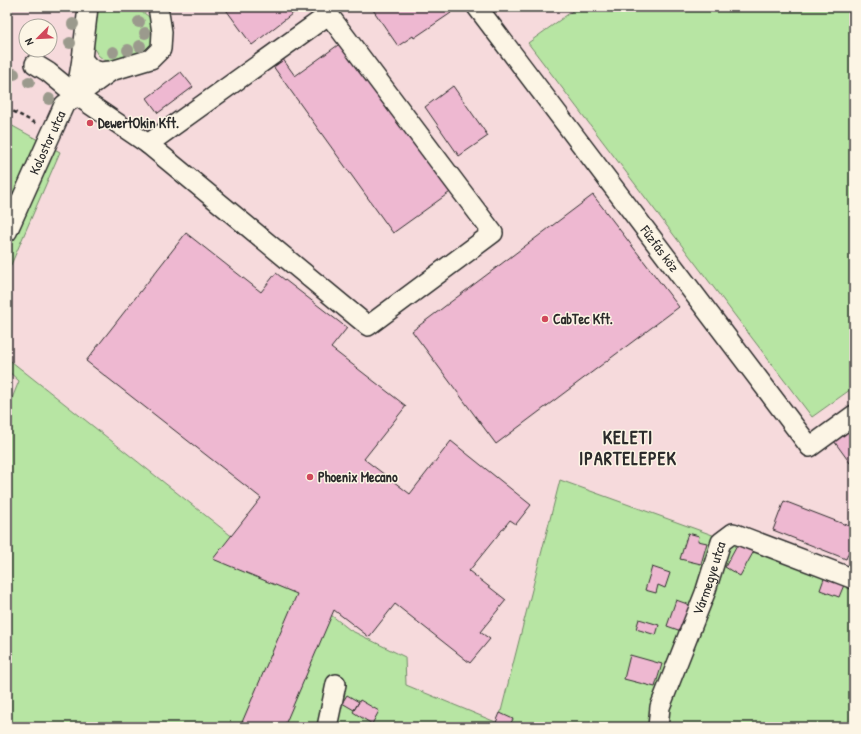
<svg xmlns="http://www.w3.org/2000/svg" width="861" height="734" font-family="'Patrick Hand',sans-serif">
<rect width="100%" height="100%" fill="#f9e9e1"/>
<filter id="ink" filterUnits="userSpaceOnUse"><feTurbulence type="fractalNoise" baseFrequency=".025" numOctaves="2"/><feDisplacementMap in="SourceGraphic" scale="8" xChannelSelector="R" yChannelSelector="G"/><feConvolveMatrix kernelMatrix="1 2 1 2 8 2 1 2 1" color-interpolation-filters="sRGB"/></filter>
<g filter="url(#ink)">
<path fill="#f6dadc" fill-rule="evenodd" d="M 7,7 L 578,7 L 528,43 L 813,416 L 854,387 L 854,586 L 498,724 L 406,685 L 405,657 L 350,630 L 7,358 L 7,274 L 60,152 L 7,123 ZM 26,26 L 50,26 L 50,50 L 26,50 Z
M 7,370 L 19,381 L 7,411 Z"/>
<path fill="#b7e5a3" stroke="#718867" d="M 96,7 C 112,7 142,4 152,21 C 155,25 155,34 156,39 L 149,51 C 139,54 122,61 112,62 C 110,62 106,61 103,59 C 86,49 94,23 96,7 Z
M 578,7 L 854,7 L 854,387 L 812,417 L 528,43 Z
M 7,123 L 60,152 L 7,274 Z
M 7,358 L 350,630 L 405,657 L 406,685 L 498,723 L 560,480 L 854,586 L 854,727 L 7,727 L 7,411 L 19,381 L 7,370 Z"/>
<path fill="#eeb8d1" stroke="#2b2b2b" d="M 224,7 L 301,7 L 252,45 Z
M 371,7 L 447,7 L 451,13 L 414,38 L 413,36 L 398,46 Z
M 345,40 L 453,190 L 393,233 L 270,62 L 280,55 L 295,76 Z
M 181,72 L 193,87 L 158,113 L 147,98 Z
M 453,86 L 488,136 L 459,156 L 425,107 Z
M 593,195 L 679,307 L 496,444 L 412,331 Z
M 186,233 L 261,292 L 276,273 L 347,328 L 331,348 L 406,406 L 364,459 L 410,494 L 451,441 L 531,505 L 516,524 L 510,520 L 469,571 L 506,600 L 480,632 L 490,639 L 470,663 L 395,604 L 369,637 L 334,610 L 284,727 L 240,727 L 297,594 L 213,559 L 261,498 L 86,361 Z
M 854,426 L 854,460 L 850,463 L 834,441 Z
M 784,501 L 854,528 L 854,539 L 846,559 L 773,530 Z
M 688,533 L 699,536 L 698,541 L 707,543 L 701,564 L 680,559 Z
M 738,543 L 754,551 L 740,576 L 725,567 Z
M 652,567 L 670,573 L 665,588 L 658,585 L 656,593 L 645,590 Z
M 826,573 L 846,580 L 839,597 L 820,590 Z
M 676,600 L 693,606 L 684,632 L 667,626 Z
M 639,619 L 659,625 L 656,635 L 636,629 Z
M 630,655 L 662,664 L 655,687 L 624,679 Z
M 347,695 L 359,702 L 354,710 L 342,703 Z
M 360,700 L 379,711 L 372,724 L 353,712 Z
M 500,713 L 513,719 L 509,727 L 501,727 L 495,725 Z"/>
<g fill="none" stroke-linecap="round" stroke-linejoin="round">
<g stroke="#2b2b2b" stroke-width="22">
<g id="minor">
<path id="s1" d="M 477,7 L 810,447 L 854,415"/>
<path d="M 82,59 L 90,68 L 99,72 L 111,71 L 151,59 L 161,49 L 162,32 L 158,7"/>
<path d="M 35,64 L 48,72 L 76,95 L 148,144 L 368,326 L 493,233 L 323,7"/>
<path d="M 76,95 L 82,59 L 88,7"/>
<path d="M 148,144 L 328,15"/>
<path id="s2" d="M 7,232 L 64,105 L 111,71"/>
<path d="M 327,727 L 336,684"/>
<path id="s3" d="M 658,727 L 660,707 L 705,593 L 721,542 L 733,533 L 854,579"/>
</g>
</g>
<path stroke="#2b2b2b" stroke-width="2.5" stroke-dasharray="4 3" stroke-linecap="butt" d="M 7,108 L 37,124"/>
<use href="#minor" stroke="#fcf5e5" stroke-width="19"/>
</g>
<g fill="#9b9a8d">
<circle cx="139" cy="22" r="6"/>
<circle cx="73" cy="24" r="6"/>
<circle cx="145" cy="33" r="6"/>
<circle cx="70" cy="43" r="6"/>
<circle cx="140" cy="46" r="6"/>
<circle cx="128" cy="50" r="6"/>
<circle cx="113" cy="52" r="6"/>
<circle cx="14" cy="74" r="6"/>
<circle cx="29" cy="82" r="6"/>
<circle cx="49" cy="99" r="6"/>
</g>
</g>
<g fill="#d1495b" stroke="#fcf5e5" stroke-width="1.5">
<circle cx="90" cy="123" r="4"/>
<circle cx="545" cy="319" r="4"/>
<circle cx="310" cy="477" r="4"/>
</g>
<g text-anchor="middle" stroke-width="3" stroke-linejoin="round" paint-order="stroke">
<g font-size="14" font-weight="bold" fill="#2b2b2b" stroke="#fcf5e5" text-anchor="start">
<text x="98" y="128">DewertOkin Kft.</text>
<text x="553" y="324">CabTec Kft.</text>
<text x="318" y="482">Phoenix Mecano</text>
</g>
<g font-size="14" fill="#2b2b2b" stroke="#fcf5e5">
<text dy="5" stroke="none"><textPath href="#s2" startOffset="98">Kolostor utca</textPath></text>
<text dy="5" stroke="none"><textPath href="#s1" startOffset="303">Fűzfás köz</textPath></text>
<text dy="5" stroke="none"><textPath href="#s3" startOffset="158">Vármegye utca</textPath></text>
</g>
<g font-size="18" font-weight="bold" letter-spacing="1" fill="#2b2b2b" stroke="#fcf5e5">
<text x="628" y="444">KELETI<tspan x="628" dy="21">IPARTELEPEK</tspan></text>
</g>
</g>
<rect width="861" height="734" fill="none" stroke="#fcf5e5" stroke-width="24"/>
<rect x="12" y="12" width="837" height="710" fill="none" stroke="#2b2b2b" stroke-width="1.5" filter="url(#ink)"/>
<g transform="translate(38 38) rotate(246)"><circle r="19" fill="#fcf5e5" stroke="#a8a49b"/>
<path d="M0-3L7 15L0 10L-7 15Z" fill="#d1495b"/>
<text y="-6" font-size="11" font-weight="bold" text-anchor="middle" fill="#2b2b2b">N</text>
</g>
</svg>
